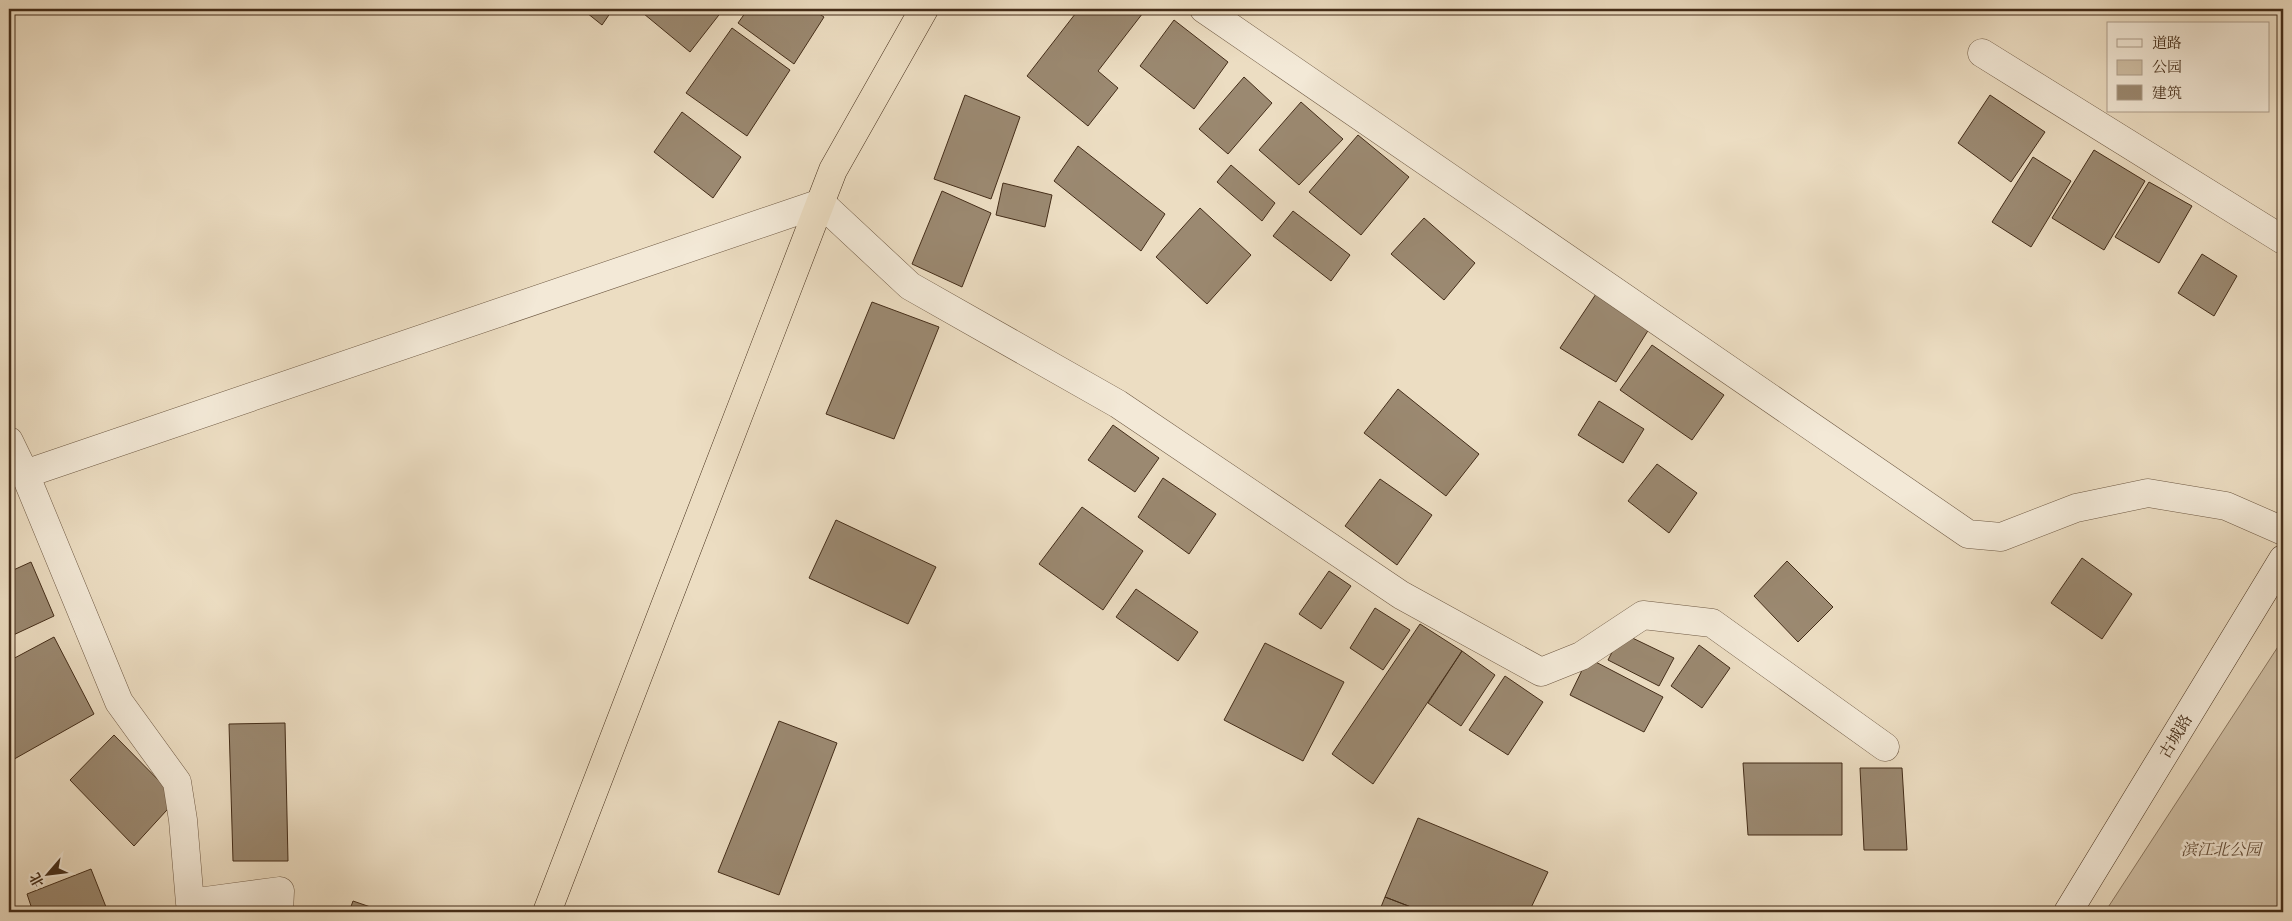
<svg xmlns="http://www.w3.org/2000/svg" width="2292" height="921" font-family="'IM FELL French Canon','Noto Serif SC',serif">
<rect width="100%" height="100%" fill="#ecddc2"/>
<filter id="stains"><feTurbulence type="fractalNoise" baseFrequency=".004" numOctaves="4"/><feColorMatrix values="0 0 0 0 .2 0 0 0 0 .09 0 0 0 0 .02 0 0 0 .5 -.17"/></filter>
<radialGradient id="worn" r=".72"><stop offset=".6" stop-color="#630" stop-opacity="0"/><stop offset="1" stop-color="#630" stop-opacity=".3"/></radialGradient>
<path fill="#cfbfa5" stroke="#8a765f" d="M 2283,639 L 2283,912 L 2105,912 Z"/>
<path fill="#9b8971" stroke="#442d19" d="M 582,9 L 613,9 L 602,25 Z
M 638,9 L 720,9 L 722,11 L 690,52 Z
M 748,9 L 812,9 L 824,17 L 794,64 L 738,23 Z
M 1079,9 L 1146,9 L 1098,71 L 1118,88 L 1088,126 L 1027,76 Z
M 1174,20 L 1228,62 L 1194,109 L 1140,66 Z
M 732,28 L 790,70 L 747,136 L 686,93 Z
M 1244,77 L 1272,103 L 1228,154 L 1199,129 Z
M 965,95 L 1020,117 L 991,199 L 934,179 Z
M 1990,95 L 2045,132 L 2011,182 L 1958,143 Z
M 1301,102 L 1343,139 L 1299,185 L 1259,150 Z
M 682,112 L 741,157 L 713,198 L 654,152 Z
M 1358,135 L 1409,177 L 1361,235 L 1309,192 Z
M 1078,146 L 1165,214 L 1141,251 L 1054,181 Z
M 2094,150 L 2145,181 L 2104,250 L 2052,218 Z
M 2033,157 L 2071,181 L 2031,247 L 1992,222 Z
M 1231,165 L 1275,203 L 1262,221 L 1217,182 Z
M 2149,182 L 2192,206 L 2159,263 L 2115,237 Z
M 1003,183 L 1052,195 L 1045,227 L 996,215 Z
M 942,191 L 991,213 L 962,287 L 912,264 Z
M 1200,208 L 1251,255 L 1207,304 L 1156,257 Z
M 1293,211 L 1350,255 L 1331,281 L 1273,236 Z
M 1424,218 L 1475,263 L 1444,300 L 1391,254 Z
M 2202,254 L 2237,276 L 2214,316 L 2178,293 Z
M 1596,294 L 1649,329 L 1616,382 L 1560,348 Z
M 872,302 L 939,327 L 894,439 L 826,414 Z
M 1652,345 L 1724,395 L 1692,440 L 1620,390 Z
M 1398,389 L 1479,454 L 1446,496 L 1364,433 Z
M 1599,401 L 1644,429 L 1623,463 L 1578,435 Z
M 1113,425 L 1159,458 L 1135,492 L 1088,460 Z
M 1657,464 L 1697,493 L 1669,533 L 1628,501 Z
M 1163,478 L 1216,514 L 1189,554 L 1138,517 Z
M 1380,479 L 1432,515 L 1397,565 L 1345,526 Z
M 1082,507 L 1143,551 L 1103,610 L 1039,564 Z
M 836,520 L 936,567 L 908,624 L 809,578 Z
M 2082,558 L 2132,594 L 2102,639 L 2051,603 Z
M 1787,561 L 1833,607 L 1798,642 L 1754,596 Z
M 31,562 L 54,616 L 9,637 L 9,572 Z
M 1329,571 L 1351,586 L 1321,629 L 1299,614 Z
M 1136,589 L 1198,632 L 1178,661 L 1116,617 Z
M 1375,608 L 1410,630 L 1383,670 L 1350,648 Z
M 1420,624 L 1462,651 L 1373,784 L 1332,754 Z
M 1622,633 L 1674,658 L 1659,686 L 1608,660 Z
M 54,637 L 94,714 L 9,762 L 9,661 Z
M 1265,643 L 1344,682 L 1303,761 L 1224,720 Z
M 1699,645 L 1730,668 L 1702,708 L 1671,686 Z
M 1462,651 L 1495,675 L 1461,726 L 1428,703 Z
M 1588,658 L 1663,697 L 1644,732 L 1570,695 Z
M 1505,676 L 1543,702 L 1508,755 L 1469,730 Z
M 779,721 L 837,743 L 779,895 L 718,872 Z
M 285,723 L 288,861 L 233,861 L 229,724 Z
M 114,735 L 177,799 L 134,846 L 70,780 Z
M 1743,763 L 1842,763 L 1842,835 L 1748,835 Z
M 1860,768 L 1902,768 L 1907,850 L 1864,850 Z
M 1418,818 L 1548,872 L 1529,912 L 1424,912 L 1385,897 Z
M 91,869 L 108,912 L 33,912 L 27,894 Z
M 1385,897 L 1424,912 L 1379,912 Z
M 353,901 L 385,912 L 349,912 Z"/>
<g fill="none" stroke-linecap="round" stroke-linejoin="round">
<g stroke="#6e5943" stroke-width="29">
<path id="street" d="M 1204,9 L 1968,534 L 2001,537 L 2076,508 L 2148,493 L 2226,506 L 2283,531
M 1982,53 L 2283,240
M 9,441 L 25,474 L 119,702 L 177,782 L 183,820 L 190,903 L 280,891 L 279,912
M 25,474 L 821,203 L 910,286 L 1118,404 L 1401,595 L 1541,672 L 1581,656 L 1643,615 L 1712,623 L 1885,747"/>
</g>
<g stroke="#442d19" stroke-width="29">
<path id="secondary" d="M 2068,912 L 2283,559"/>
</g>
<g stroke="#442d19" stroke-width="29">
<path id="highway" d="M 547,912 L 833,170 L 924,9"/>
</g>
<use href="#street" stroke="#f3e9d7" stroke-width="28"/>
<use href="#secondary" stroke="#f3e9d7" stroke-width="28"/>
<use href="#highway" stroke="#ecddc2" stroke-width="28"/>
</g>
<g text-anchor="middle" stroke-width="5" stroke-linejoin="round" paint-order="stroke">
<g font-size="16" fill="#442d19" stroke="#f3e9d7">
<text transform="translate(2175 736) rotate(-59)" y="6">古城路</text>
</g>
<g font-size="16" font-style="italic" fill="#604a35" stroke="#f3e9d7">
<text x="2221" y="855">滨江北公园</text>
</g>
</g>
<rect width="2292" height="921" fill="none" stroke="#ecddc2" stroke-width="30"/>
<rect x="10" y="10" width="2272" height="901" fill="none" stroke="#442d19" stroke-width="2.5"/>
<rect x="15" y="15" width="2262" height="891" fill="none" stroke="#442d19"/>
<rect x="2107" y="22" width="162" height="90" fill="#f3e9d7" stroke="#ad9e8b"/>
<rect x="2117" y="39" width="25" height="8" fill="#f3e9d7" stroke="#ad9e8b"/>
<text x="2152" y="48" font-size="15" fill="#442d19">道路</text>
<rect x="2117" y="60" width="25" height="15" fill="#cfbfa5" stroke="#ad9e8b"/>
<text x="2152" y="72" font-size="15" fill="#442d19">公园</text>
<rect x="2117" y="85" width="25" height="15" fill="#9b8971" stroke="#ad9e8b"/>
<text x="2152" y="98" font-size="15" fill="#442d19">建筑</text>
<g transform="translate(48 874) rotate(242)" stroke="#f3e9d7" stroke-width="4" paint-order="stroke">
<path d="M0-4L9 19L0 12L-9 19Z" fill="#442d19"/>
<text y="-8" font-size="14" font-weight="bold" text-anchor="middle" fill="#442d19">北</text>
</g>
<rect width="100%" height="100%" filter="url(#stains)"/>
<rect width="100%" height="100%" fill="url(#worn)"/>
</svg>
